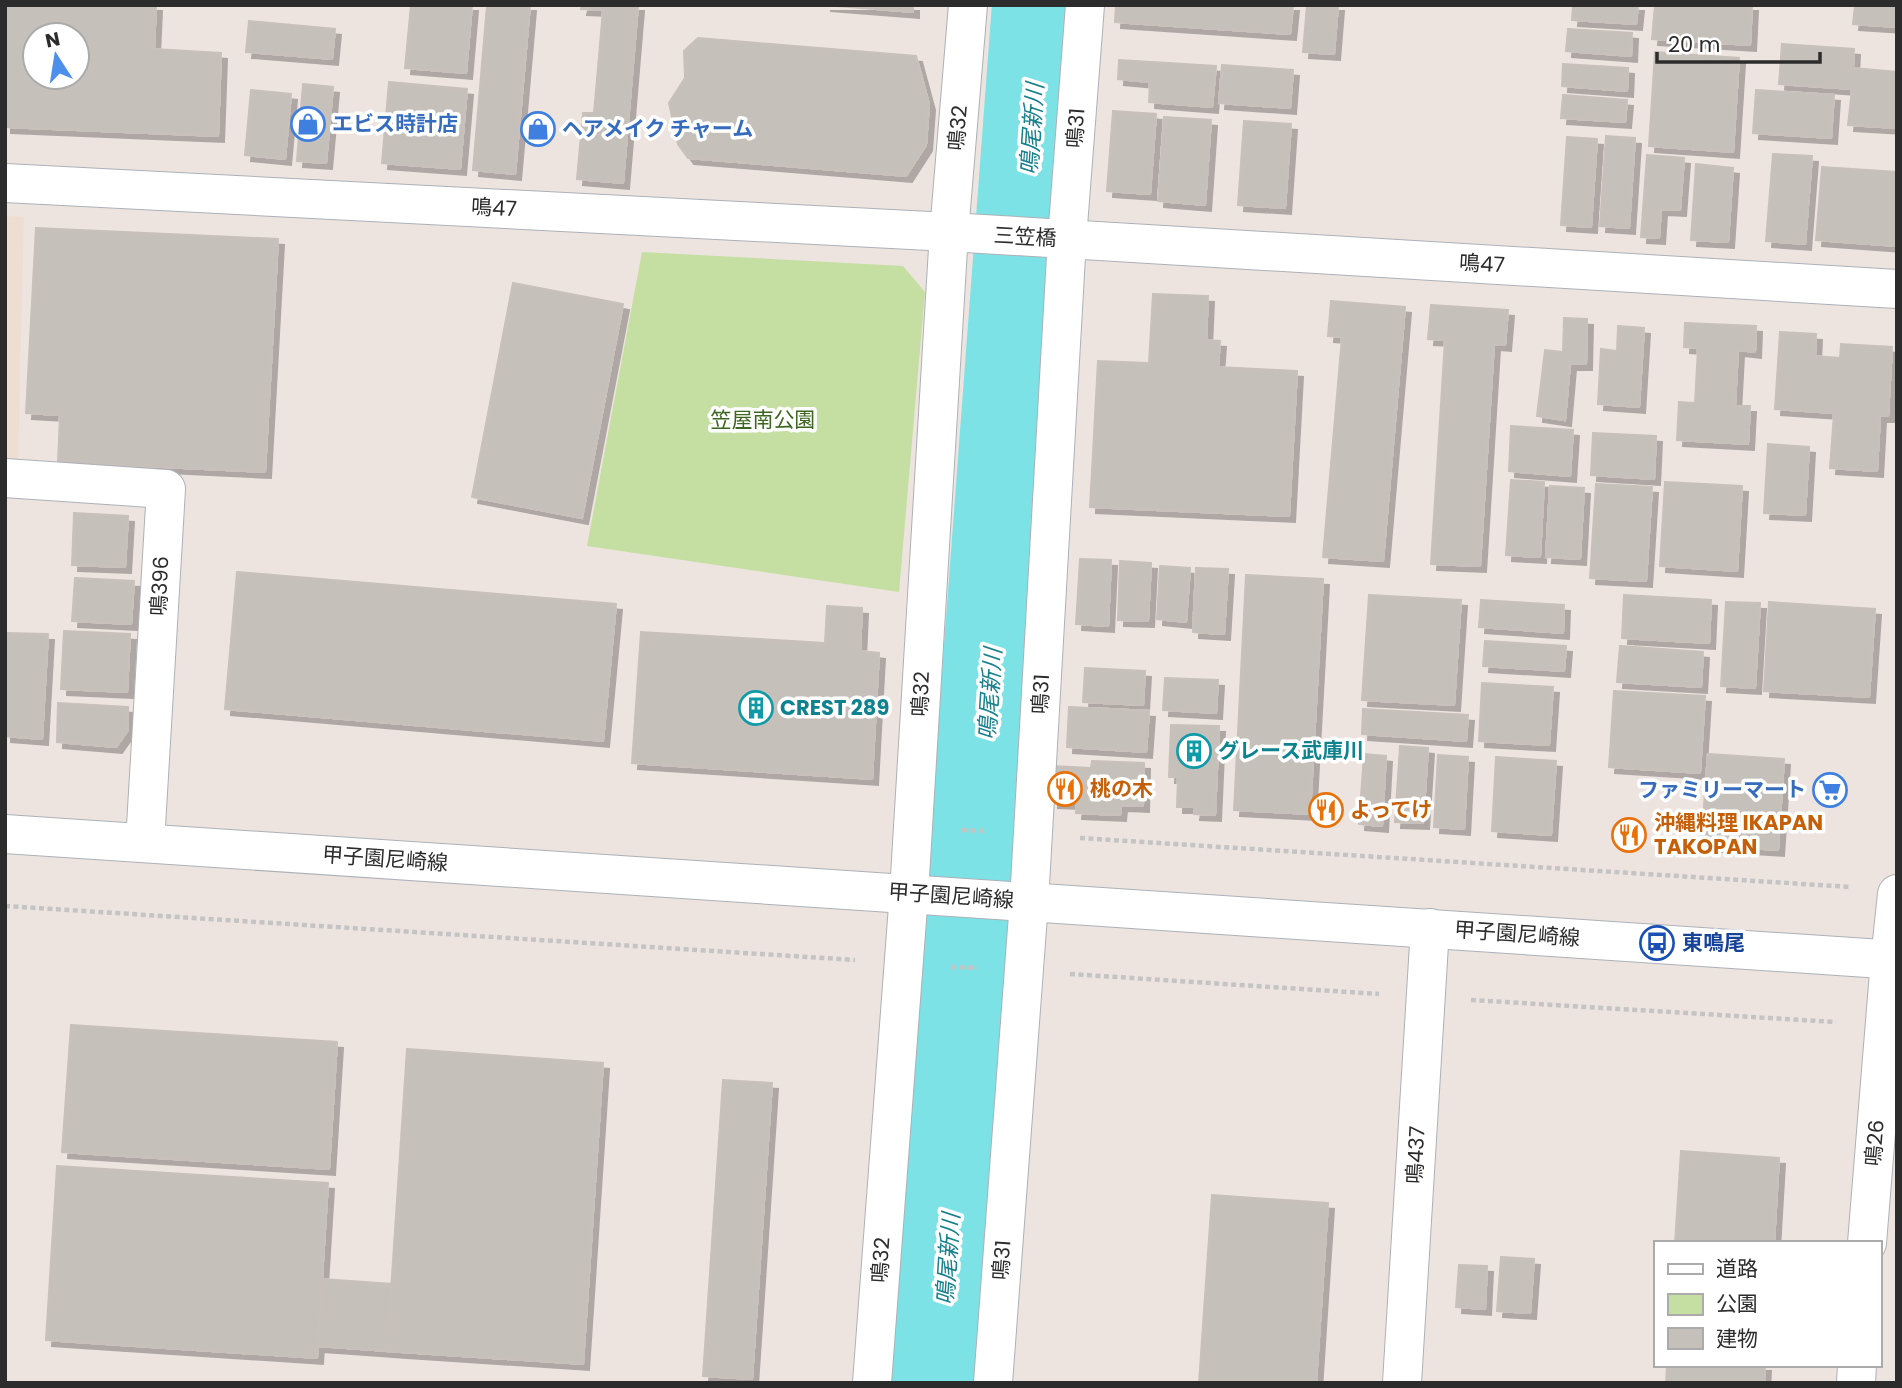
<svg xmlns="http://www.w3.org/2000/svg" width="1902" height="1388" font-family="Poppins,'Noto Sans JP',sans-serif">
<defs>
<filter id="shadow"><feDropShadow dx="6" dy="6" stdDeviation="0" flood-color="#0004"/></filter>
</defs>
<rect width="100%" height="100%" fill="#ede4e0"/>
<path fill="#edded1" d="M 5,216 L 24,217 L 18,465 L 5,464 Z"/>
<path fill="#c4dfa1" d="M 642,252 L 903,266 L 925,292 L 899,592 L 587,546 Z"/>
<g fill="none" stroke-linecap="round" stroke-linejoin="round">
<path stroke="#7ce2e6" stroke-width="98" d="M 938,1383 L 1041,5"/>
</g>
<path fill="#c6c0bb" stroke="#c8c0ba" stroke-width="2" fill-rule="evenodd" filter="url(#shadow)" d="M 5,5 L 156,5 L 154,49 L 221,53 L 218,136 L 5,127 ZM 35,35 L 77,35 L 77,77 L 35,77 Z
M 411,5 L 472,5 L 466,73 L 405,68 Z
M 487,5 L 530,5 L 515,174 L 473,170 Z
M 582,5 L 638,5 L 623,183 L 577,179 L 583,113 L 594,113 L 603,10 L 581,9 Z
M 824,5 L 913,5 L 913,12 Z
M 1116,5 L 1293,5 L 1290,34 L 1115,22 Z
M 1307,5 L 1338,5 L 1334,54 L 1303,52 Z
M 1573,5 L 1638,5 L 1636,24 L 1572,20 Z
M 1655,5 L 1752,5 L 1750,45 L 1652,39 Z
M 1855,5 L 1897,5 L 1897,27 L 1853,24 Z
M 249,21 L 335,29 L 332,59 L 246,52 Z
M 1568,29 L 1632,33 L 1631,56 L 1566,51 Z
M 698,38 L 916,56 L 929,104 L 926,145 L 906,176 L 688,158 L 678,144 L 669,103 L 685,78 L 684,51 Z
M 1782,44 L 1854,49 L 1853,68 L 1897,72 L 1897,128 L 1848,125 L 1852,89 L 1779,84 Z
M 1655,52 L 1739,58 L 1733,152 L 1649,146 Z
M 1119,60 L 1216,66 L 1212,107 L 1149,102 L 1150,82 L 1118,79 Z
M 1563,64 L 1628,68 L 1627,91 L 1562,86 Z
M 1222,65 L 1293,70 L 1290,108 L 1219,103 Z
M 389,82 L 467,89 L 460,169 L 382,163 Z
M 303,84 L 333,87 L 326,163 L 297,161 Z
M 251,90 L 291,94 L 285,159 L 245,155 Z
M 1756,90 L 1834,95 L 1831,138 L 1753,133 Z
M 1563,95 L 1627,100 L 1625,122 L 1561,118 Z
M 1113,111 L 1156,114 L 1150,194 L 1107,191 Z
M 1164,117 L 1211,120 L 1205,205 L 1158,201 Z
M 1244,121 L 1291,124 L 1285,208 L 1238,205 Z
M 1606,136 L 1635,138 L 1629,228 L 1600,226 Z
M 1567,137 L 1597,139 L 1591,227 L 1561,225 Z
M 1773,154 L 1812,156 L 1805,244 L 1766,241 Z
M 1647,155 L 1684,158 L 1680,210 L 1661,209 L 1659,238 L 1641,237 Z
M 1696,164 L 1733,168 L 1728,242 L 1691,240 Z
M 1822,167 L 1897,172 L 1896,246 L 1816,240 Z
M 36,228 L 278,239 L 265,472 L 58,462 L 60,415 L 26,413 Z
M 513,283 L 623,304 L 582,518 L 472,497 Z
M 1153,294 L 1208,296 L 1206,340 L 1220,341 L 1218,367 L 1297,371 L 1289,516 L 1090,507 L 1098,361 L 1149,363 Z
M 1331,301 L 1405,307 L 1383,561 L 1323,557 L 1342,337 L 1328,336 Z
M 1431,305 L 1508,310 L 1505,345 L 1494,344 L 1480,566 L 1431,564 L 1445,340 L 1428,339 Z
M 1564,318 L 1587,319 L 1586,364 L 1570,364 L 1565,420 L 1537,416 L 1545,350 L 1563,352 Z
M 1685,323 L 1756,326 L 1755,352 L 1738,350 L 1735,406 L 1750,406 L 1748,444 L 1677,440 L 1679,402 L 1695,403 L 1698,348 L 1684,347 Z
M 1618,326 L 1644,328 L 1639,407 L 1598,404 L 1601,349 L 1617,351 Z
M 1780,332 L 1816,334 L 1815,356 L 1840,358 L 1841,344 L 1892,347 L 1888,416 L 1880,416 L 1877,471 L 1830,468 L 1834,413 L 1775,409 Z
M 1511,426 L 1573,430 L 1570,476 L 1509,471 Z
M 1593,433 L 1656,436 L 1654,479 L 1591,475 Z
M 1768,444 L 1809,447 L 1805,515 L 1764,513 Z
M 1511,480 L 1544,482 L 1540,557 L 1506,555 Z
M 1665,482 L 1742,486 L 1737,571 L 1660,566 Z
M 1596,484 L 1652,487 L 1646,581 L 1590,578 Z
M 1550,486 L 1584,488 L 1580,559 L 1546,557 Z
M 74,513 L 128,516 L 125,567 L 72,565 Z
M 1080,559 L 1111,560 L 1108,626 L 1076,624 Z
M 1120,561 L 1151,563 L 1148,621 L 1118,620 Z
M 1160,566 L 1190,568 L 1186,622 L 1157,619 Z
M 1196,568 L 1228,569 L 1224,634 L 1193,632 Z
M 237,572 L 616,604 L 603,741 L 225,709 Z
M 1246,575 L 1323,579 L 1310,814 L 1234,810 Z
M 75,578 L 134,581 L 131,624 L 72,621 Z
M 1369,595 L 1461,600 L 1454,705 L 1362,700 Z
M 1624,595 L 1711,600 L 1709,643 L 1622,638 Z
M 1481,600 L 1564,605 L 1563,633 L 1479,627 Z
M 1726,602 L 1760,603 L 1755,688 L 1721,686 Z
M 1769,602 L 1875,609 L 1869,697 L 1764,691 Z
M 827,606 L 862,608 L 860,651 L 879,653 L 872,779 L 632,763 L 641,632 L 825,643 Z
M 64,631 L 130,634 L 127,692 L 61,689 Z
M 5,633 L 48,634 L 42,739 L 5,736 Z
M 1485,641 L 1566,646 L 1564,671 L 1483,666 Z
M 1620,646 L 1703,652 L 1701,687 L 1617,682 Z
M 1085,668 L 1145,671 L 1143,705 L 1083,702 Z
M 1165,678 L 1218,680 L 1216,713 L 1163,710 Z
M 1482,683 L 1553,687 L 1549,745 L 1479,741 Z
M 1614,691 L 1705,696 L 1700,773 L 1609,767 Z
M 58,703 L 128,707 L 128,730 L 116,747 L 57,742 Z
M 1069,707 L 1149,711 L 1146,752 L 1067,747 Z
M 1363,709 L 1468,715 L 1466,741 L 1362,734 Z
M 1171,725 L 1219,726 L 1215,815 L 1194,814 L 1195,807 L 1177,807 L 1178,777 L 1169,777 Z
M 1400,746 L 1428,748 L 1423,823 L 1395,822 Z
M 1364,754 L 1386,756 L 1382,826 L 1359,824 Z
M 1708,754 L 1784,759 L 1778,850 L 1701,845 Z
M 1438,755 L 1468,757 L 1464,829 L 1434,827 Z
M 1496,757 L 1556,761 L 1551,835 L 1492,831 Z
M 1092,761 L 1144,763 L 1143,806 L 1121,805 L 1120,815 L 1076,813 L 1077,803 L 1052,802 L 1053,766 L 1091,768 Z
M 71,1025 L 337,1042 L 329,1169 L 62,1152 Z
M 407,1049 L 603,1063 L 583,1364 L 387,1351 Z
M 723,1080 L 772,1083 L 752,1379 L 703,1376 Z
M 1681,1151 L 1779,1158 L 1774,1243 L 1675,1243 Z
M 57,1166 L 328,1183 L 317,1358 L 46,1340 Z
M 1212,1195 L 1328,1203 L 1316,1383 L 1199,1383 Z
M 1501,1257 L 1534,1259 L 1530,1313 L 1497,1311 Z
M 1459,1265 L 1487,1266 L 1485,1309 L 1456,1307 Z
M 322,1279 L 392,1284 L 387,1351 L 318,1346 Z
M 1667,1365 L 1765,1365 L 1764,1383 L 1666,1383 Z"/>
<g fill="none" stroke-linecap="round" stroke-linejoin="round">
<g stroke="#acb1b8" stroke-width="40">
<path id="street" d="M 5,183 L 949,232 L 1897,289
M 5,478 L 166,489 L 145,843
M 1890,960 L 1897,894
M 872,1383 L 909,893 L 949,232 L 968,5
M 993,1383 L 1029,902 L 1067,239 L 1085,5
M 1402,1383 L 1430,928"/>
</g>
<g stroke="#acb1b8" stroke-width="40">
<path id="secondary" d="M 5,834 L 1897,960
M 1867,1243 L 1890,960
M 1856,1383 L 1857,1365"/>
</g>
<path stroke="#c4c4c4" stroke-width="4.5" stroke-dasharray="5 3.5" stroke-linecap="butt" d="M 962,830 L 984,831
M 1080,838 L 1850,887
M 5,906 L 855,960
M 951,967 L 977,968
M 1070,974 L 1379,994
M 1471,1000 L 1836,1022"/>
<use href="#street" stroke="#fff" stroke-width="38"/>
<use href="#secondary" stroke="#fff" stroke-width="38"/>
</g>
<defs>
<g id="shop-ring" transform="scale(1.75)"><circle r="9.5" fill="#fff" stroke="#3f7fe0" stroke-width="1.5"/><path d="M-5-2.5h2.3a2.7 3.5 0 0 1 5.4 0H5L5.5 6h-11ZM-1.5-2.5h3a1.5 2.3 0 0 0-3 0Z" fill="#3f7fe0"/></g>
<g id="building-ring" transform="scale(1.75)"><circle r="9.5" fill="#fff" stroke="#0f9aa8" stroke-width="1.5"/><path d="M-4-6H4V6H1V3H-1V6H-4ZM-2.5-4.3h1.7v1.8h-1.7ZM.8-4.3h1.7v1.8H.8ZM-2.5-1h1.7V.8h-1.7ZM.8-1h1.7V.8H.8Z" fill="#0f9aa8"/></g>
<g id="restaurant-ring" transform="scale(1.75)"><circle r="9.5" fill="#fff" stroke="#e8710a" stroke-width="1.5"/><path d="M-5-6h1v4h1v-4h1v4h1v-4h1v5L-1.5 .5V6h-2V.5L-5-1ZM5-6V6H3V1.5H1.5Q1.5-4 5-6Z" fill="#e8710a"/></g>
<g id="supermarket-ring" transform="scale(1.75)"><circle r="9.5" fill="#fff" stroke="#3f7fe0" stroke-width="1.5"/><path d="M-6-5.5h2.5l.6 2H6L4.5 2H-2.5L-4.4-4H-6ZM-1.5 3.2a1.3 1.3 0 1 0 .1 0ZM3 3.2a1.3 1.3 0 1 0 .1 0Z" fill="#3f7fe0"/></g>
<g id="bus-ring" transform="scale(1.75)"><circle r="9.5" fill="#fff" stroke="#1a4fb4" stroke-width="1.5"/><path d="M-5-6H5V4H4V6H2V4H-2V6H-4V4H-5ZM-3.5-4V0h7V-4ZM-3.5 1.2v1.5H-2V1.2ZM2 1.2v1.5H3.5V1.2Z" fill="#1a4fb4"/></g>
</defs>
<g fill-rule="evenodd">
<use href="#shop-ring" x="308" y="124"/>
<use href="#shop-ring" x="538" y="129"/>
<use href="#building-ring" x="756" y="708"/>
<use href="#building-ring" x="1194" y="751"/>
<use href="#restaurant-ring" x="1065" y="789"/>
<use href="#supermarket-ring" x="1830" y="790"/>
<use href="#restaurant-ring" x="1326" y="810"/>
<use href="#restaurant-ring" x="1629" y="835"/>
<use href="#bus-ring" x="1657" y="943"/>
</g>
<g text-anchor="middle" stroke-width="7" stroke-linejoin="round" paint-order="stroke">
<g font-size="21" font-weight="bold" fill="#366cbe" stroke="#fff" text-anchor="start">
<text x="332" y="131">エビス時計店</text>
<text x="562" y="136">ヘアメイク チャーム</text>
<text x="1806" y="797" text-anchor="end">ファミリーマート</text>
</g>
<g font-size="21" fill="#2c2c2c" stroke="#fff">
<text transform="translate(958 128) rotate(-85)" y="7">鳴32</text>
<text transform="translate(1076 128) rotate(-86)" y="7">鳴31</text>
<text transform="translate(494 208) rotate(3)" y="7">鳴47</text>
<text transform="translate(1025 237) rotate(3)" y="7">三笠橋</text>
<text transform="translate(1482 264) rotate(3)" y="7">鳴47</text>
<text transform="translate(160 586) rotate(-87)" y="7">鳴396</text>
<text transform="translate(921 694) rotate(-87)" y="7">鳴32</text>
<text transform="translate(1041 694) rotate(-87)" y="7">鳴31</text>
<text transform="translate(385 859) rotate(4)" y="7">甲子園尼崎線</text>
<text transform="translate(951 896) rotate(4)" y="7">甲子園尼崎線</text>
<text transform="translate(1517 934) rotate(4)" y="7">甲子園尼崎線</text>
<text transform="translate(1875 1143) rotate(-85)" y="7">鳴26</text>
<text transform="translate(1416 1155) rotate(-87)" y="7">鳴437</text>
<text transform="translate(881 1260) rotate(-86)" y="7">鳴32</text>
<text transform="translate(1002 1260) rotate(-86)" y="7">鳴31</text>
</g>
<g font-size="21" fill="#3e6620" stroke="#fff">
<text x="763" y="427">笠屋南公園</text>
</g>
<g font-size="21" font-weight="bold" fill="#0d838f" stroke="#fff" text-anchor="start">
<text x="780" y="715">CREST 289</text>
<text x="1218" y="758">グレース武庫川</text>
</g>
<g font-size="21" font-weight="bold" fill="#c56008" stroke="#fff" text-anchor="start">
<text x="1090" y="796">桃の木</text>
<text x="1350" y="817">よってけ</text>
<text x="1654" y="830">沖縄料理 IKAPAN<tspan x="1654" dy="24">TAKOPAN</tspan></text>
</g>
<g font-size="21" font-weight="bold" fill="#164399" stroke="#fff" text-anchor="start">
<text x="1682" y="950">東鳴尾</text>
</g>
<g font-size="23" font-style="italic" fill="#18818e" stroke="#fff">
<text transform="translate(1032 129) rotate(-86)" y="8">鳴尾新川</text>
<text transform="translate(990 694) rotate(-86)" y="8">鳴尾新川</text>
<text transform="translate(948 1259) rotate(-86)" y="8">鳴尾新川</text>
</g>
</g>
<rect width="1902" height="1388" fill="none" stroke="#2c2c2c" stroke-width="14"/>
<rect x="1654" y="1241" width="228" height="126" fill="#ffffff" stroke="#ababab" stroke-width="2"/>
<rect x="1668" y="1264" width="35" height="10" fill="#ffffff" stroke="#ababab" stroke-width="2"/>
<text x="1716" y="1276" font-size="21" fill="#2c2c2c">道路</text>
<rect x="1668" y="1294" width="35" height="21" fill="#c4dfa1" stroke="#ababab" stroke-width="2"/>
<text x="1716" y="1311" font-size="21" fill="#2c2c2c">公園</text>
<rect x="1668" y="1328" width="35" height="21" fill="#c6c0bb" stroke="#ababab" stroke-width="2"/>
<text x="1716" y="1346" font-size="21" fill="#2c2c2c">建物</text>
<g transform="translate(56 56) rotate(348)"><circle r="33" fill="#ffffff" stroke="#ababab" stroke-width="2"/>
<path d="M0-5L12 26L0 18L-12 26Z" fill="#4d8fed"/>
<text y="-10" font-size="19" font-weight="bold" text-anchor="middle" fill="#2c2c2c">N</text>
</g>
<path d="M1657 52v10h163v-10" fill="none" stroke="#2c2c2c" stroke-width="3.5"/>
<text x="1668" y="52" font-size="21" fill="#2c2c2c" stroke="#ffffff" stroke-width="5" paint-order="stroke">20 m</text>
</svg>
